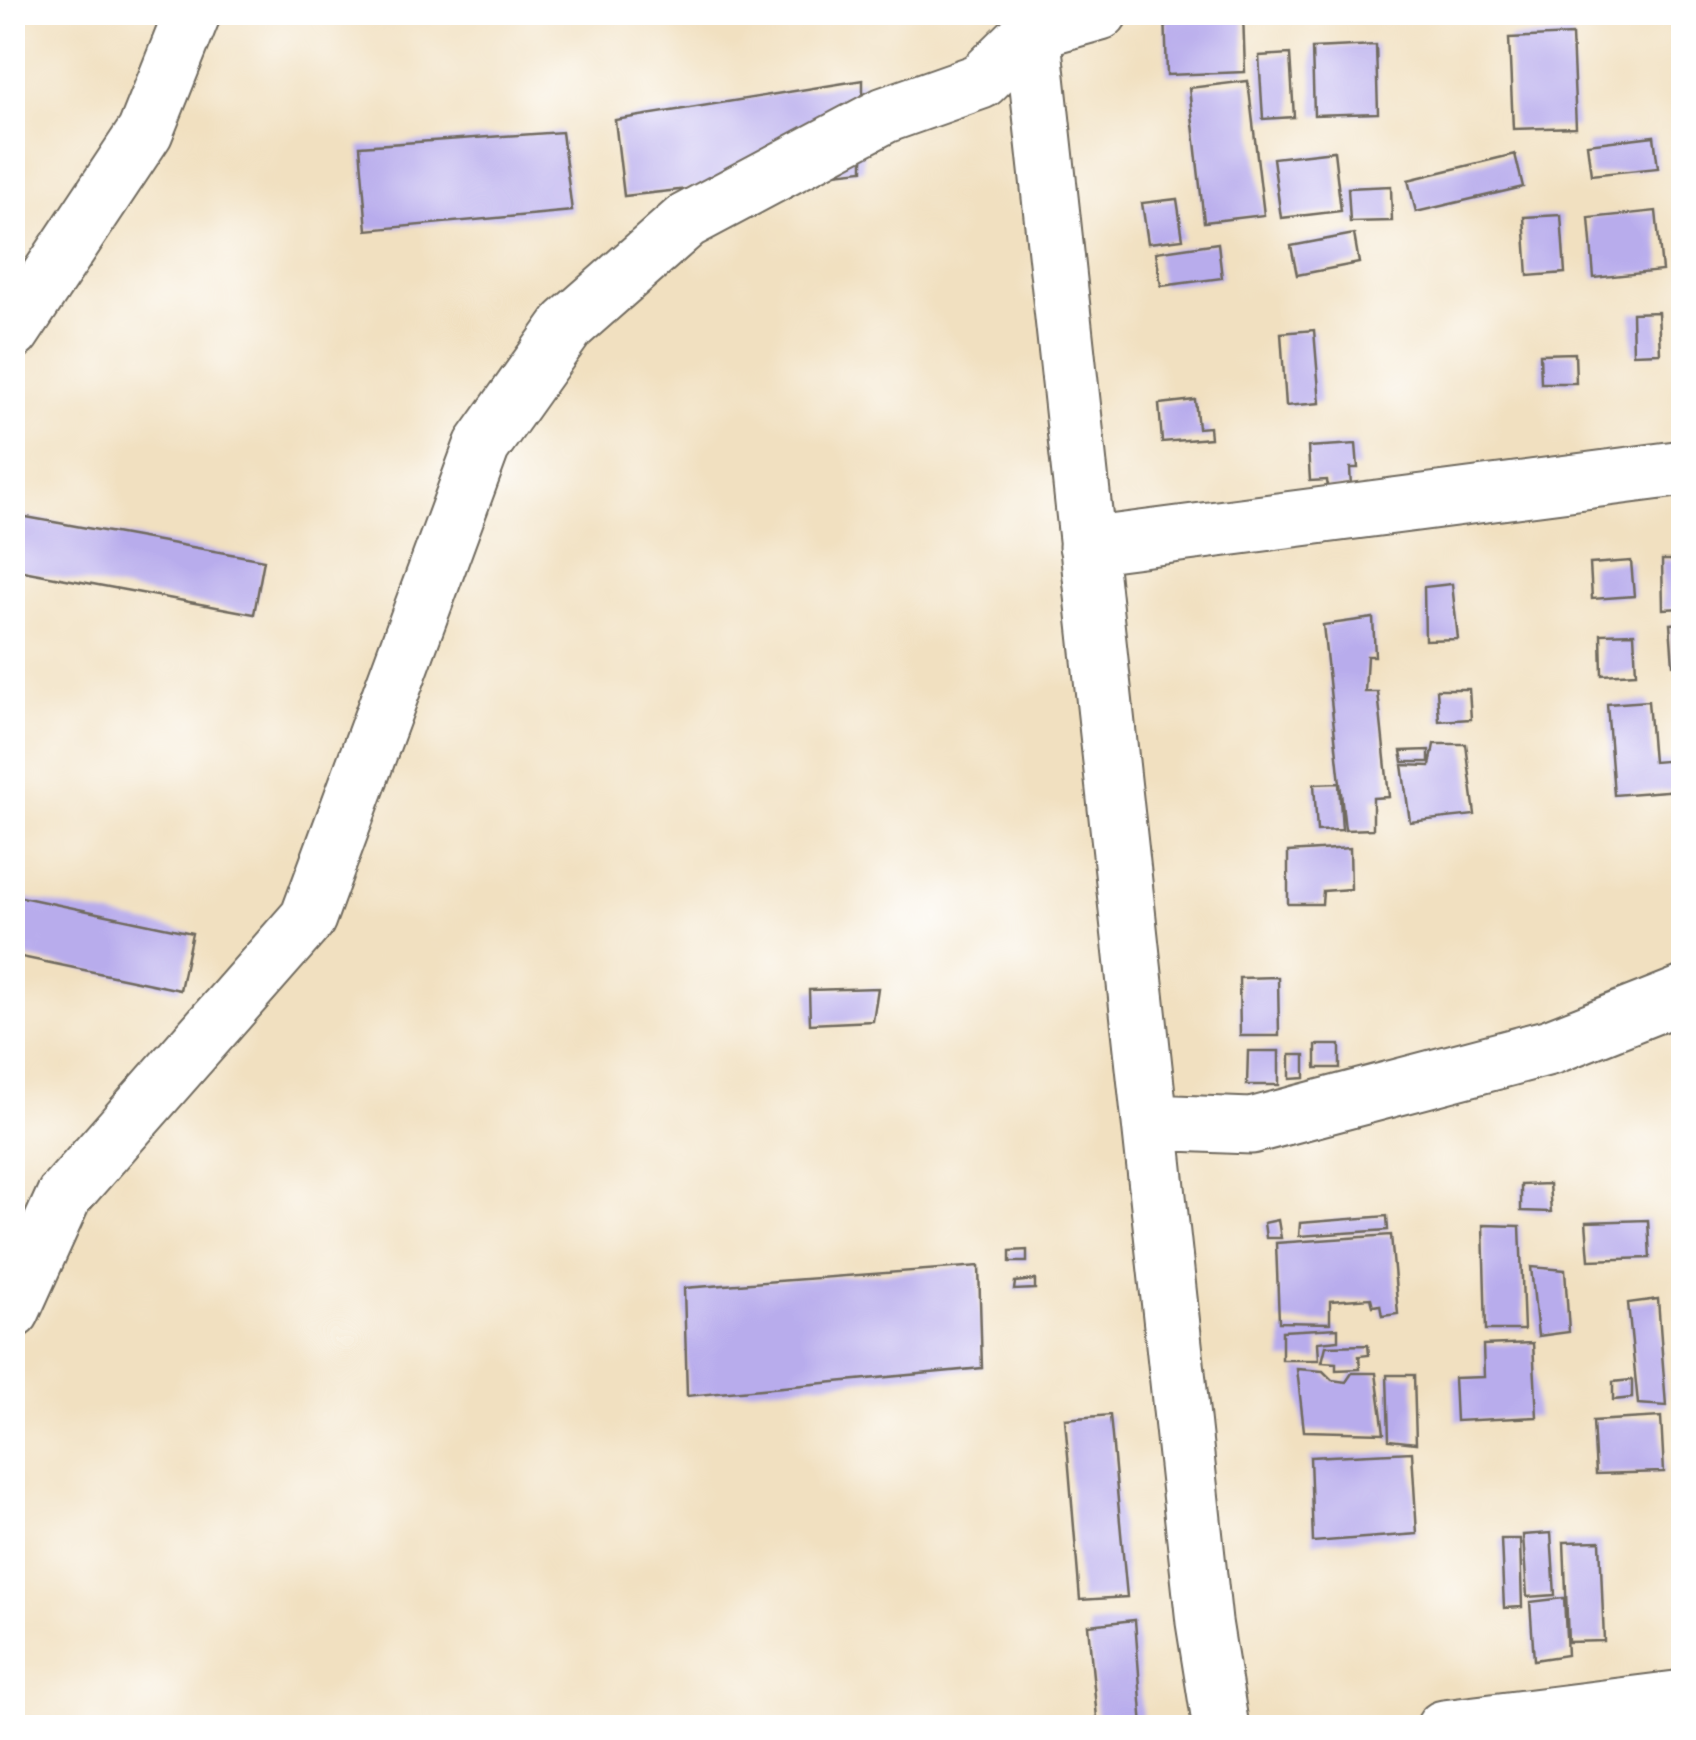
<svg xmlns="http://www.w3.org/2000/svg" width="1696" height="1740" font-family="'Gentium Book Plus',serif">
<rect width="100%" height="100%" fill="#fff"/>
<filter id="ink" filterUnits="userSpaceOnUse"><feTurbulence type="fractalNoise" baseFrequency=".01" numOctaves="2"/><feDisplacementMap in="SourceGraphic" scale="20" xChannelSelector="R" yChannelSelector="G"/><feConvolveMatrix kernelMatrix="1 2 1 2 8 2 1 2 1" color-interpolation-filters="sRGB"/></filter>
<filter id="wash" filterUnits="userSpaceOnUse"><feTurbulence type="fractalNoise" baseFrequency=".0048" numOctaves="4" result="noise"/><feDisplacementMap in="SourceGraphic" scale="40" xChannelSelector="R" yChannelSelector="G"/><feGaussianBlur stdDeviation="2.25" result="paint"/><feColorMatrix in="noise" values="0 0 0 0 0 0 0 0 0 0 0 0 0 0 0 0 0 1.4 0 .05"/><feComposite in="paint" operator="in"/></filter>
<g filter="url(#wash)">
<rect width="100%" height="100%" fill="#f1e0c0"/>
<g id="blocks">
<path fill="#b8acec" d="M 1165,12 L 1243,12 L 1245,72 L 1167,75 Z
M 1572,35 L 1576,127 L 1513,129 L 1509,38 Z
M 1376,45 L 1378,113 L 1314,115 L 1312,48 Z
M 1290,54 L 1294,117 L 1263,119 L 1259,56 Z
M 863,80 L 863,170 L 624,196 L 615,120 Z
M 1248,81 L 1264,215 L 1204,222 L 1189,88 Z
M 562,132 L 572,211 L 367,230 L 360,146 Z
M 1654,136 L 1658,168 L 1591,175 L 1587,144 Z
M 1334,151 L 1341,211 L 1281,218 L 1273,158 Z
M 1515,154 L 1523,187 L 1416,212 L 1408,180 Z
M 1391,186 L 1392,221 L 1350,222 L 1348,188 Z
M 1177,199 L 1183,239 L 1148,243 L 1142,203 Z
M 1656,211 L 1662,271 L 1594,278 L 1589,218 Z
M 1561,215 L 1565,273 L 1528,276 L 1524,217 Z
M 1354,234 L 1359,263 L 1297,275 L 1291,246 Z
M 1218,243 L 1222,278 L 1161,286 L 1156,252 Z
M 1658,312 L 1660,353 L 1633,354 L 1632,313 Z
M 1314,330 L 1320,403 L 1286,406 L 1281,333 Z
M 1575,353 L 1576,383 L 1541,383 L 1540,354 Z
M 1195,400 L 1198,428 L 1209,427 L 1210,438 L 1162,442 L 1159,404 Z
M 1356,444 L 1358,468 L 1350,468 L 1351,487 L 1328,489 L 1327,480 L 1310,481 L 1308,447 Z
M 15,515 L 264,560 L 254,614 L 12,569 Z
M 1662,560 L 1684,560 L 1684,608 L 1663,609 Z
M 1631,561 L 1634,596 L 1592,599 L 1590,564 Z
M 1452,584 L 1458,639 L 1425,640 L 1424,587 Z
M 1373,618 L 1375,656 L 1367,656 L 1365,692 L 1378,692 L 1389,797 L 1373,798 L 1373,829 L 1345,830 L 1323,625 Z
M 1684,623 L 1684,664 L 1673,665 L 1670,624 Z
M 1634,633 L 1636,673 L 1602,675 L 1601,634 Z
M 1437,689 L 1469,689 L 1471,719 L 1439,721 Z
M 1648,701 L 1653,762 L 1677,760 L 1679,790 L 1614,795 L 1607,704 Z
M 1434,744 L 1466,744 L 1475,815 L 1410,822 L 1402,765 L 1430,766 Z
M 1429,750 L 1429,762 L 1403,762 L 1401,751 Z
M 1339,783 L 1342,830 L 1317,831 L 1314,784 Z
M 1350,848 L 1351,889 L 1323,891 L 1322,904 L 1288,904 L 1288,852 Z
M 12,895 L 192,933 L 180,990 L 12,955 Z
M 1278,977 L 1279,1036 L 1240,1036 L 1239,978 Z
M 878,988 L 873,1021 L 810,1024 L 809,990 Z
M 1316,1045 L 1340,1045 L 1340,1068 L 1316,1068 Z
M 1248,1051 L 1279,1051 L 1279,1085 L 1247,1085 Z
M 1290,1055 L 1305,1055 L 1305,1078 L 1290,1079 Z
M 1549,1184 L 1551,1212 L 1521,1211 L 1521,1185 Z
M 1387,1216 L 1388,1230 L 1299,1236 L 1300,1223 Z
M 1278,1220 L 1281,1238 L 1266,1238 L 1264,1223 Z
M 1648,1220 L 1650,1258 L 1589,1260 L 1586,1222 Z
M 1483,1225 L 1520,1226 L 1524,1330 L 1486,1330 Z
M 1391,1235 L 1398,1314 L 1382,1316 L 1380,1305 L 1373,1306 L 1371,1298 L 1330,1301 L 1330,1323 L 1279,1322 L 1276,1243 Z
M 1027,1250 L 1027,1262 L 1010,1262 L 1010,1251 Z
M 979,1266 L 982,1368 L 687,1396 L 684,1288 Z
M 1531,1267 L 1565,1270 L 1569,1332 L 1538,1336 Z
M 1035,1280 L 1035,1289 L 1014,1290 L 1015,1282 Z
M 1658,1299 L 1666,1406 L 1638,1404 L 1628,1303 Z
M 1338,1328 L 1338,1340 L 1318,1342 L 1319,1360 L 1282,1360 L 1282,1331 Z
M 1533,1343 L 1537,1417 L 1456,1421 L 1454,1378 L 1484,1377 L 1483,1345 Z
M 1368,1345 L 1369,1355 L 1359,1356 L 1360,1369 L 1336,1370 L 1336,1363 L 1322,1362 L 1326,1346 Z
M 1297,1369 L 1323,1371 L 1332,1380 L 1346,1382 L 1352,1373 L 1376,1373 L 1384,1433 L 1304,1431 Z
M 1387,1375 L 1414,1375 L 1416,1443 L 1389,1440 Z
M 1632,1380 L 1632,1398 L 1613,1400 L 1613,1382 Z
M 1110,1415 L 1127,1597 L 1080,1600 L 1065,1419 Z
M 1661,1417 L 1664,1472 L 1596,1474 L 1593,1421 Z
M 1412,1452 L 1417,1534 L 1313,1542 L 1310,1457 Z
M 1551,1533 L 1555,1595 L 1527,1597 L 1523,1535 Z
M 1501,1539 L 1520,1539 L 1522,1607 L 1504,1608 Z
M 1600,1541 L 1604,1641 L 1568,1642 L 1564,1542 Z
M 1564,1598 L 1567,1655 L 1534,1660 L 1530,1602 Z
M 1135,1620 L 1143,1728 L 1098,1728 L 1088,1625 Z"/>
</g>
</g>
<g filter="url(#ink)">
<use href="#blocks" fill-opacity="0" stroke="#706a5f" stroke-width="2.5"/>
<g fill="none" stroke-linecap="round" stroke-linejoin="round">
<g stroke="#706a5f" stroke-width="59">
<path id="minor" d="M 1030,12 L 1204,1622 L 1221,1728
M 12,332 L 145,132 L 193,12
M 1087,546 L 1684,468
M 1150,1122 L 1251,1126 L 1550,1047 L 1684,994
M 12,1311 L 64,1196 L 308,918 L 482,446 L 568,325 L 686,221 L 885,115 L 981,81 L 1032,31 L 1100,12
M 1444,1728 L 1684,1698"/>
</g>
<use href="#minor" stroke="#fff" stroke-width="55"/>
</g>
</g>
<rect width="1696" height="1740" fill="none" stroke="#fff" stroke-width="50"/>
</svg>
